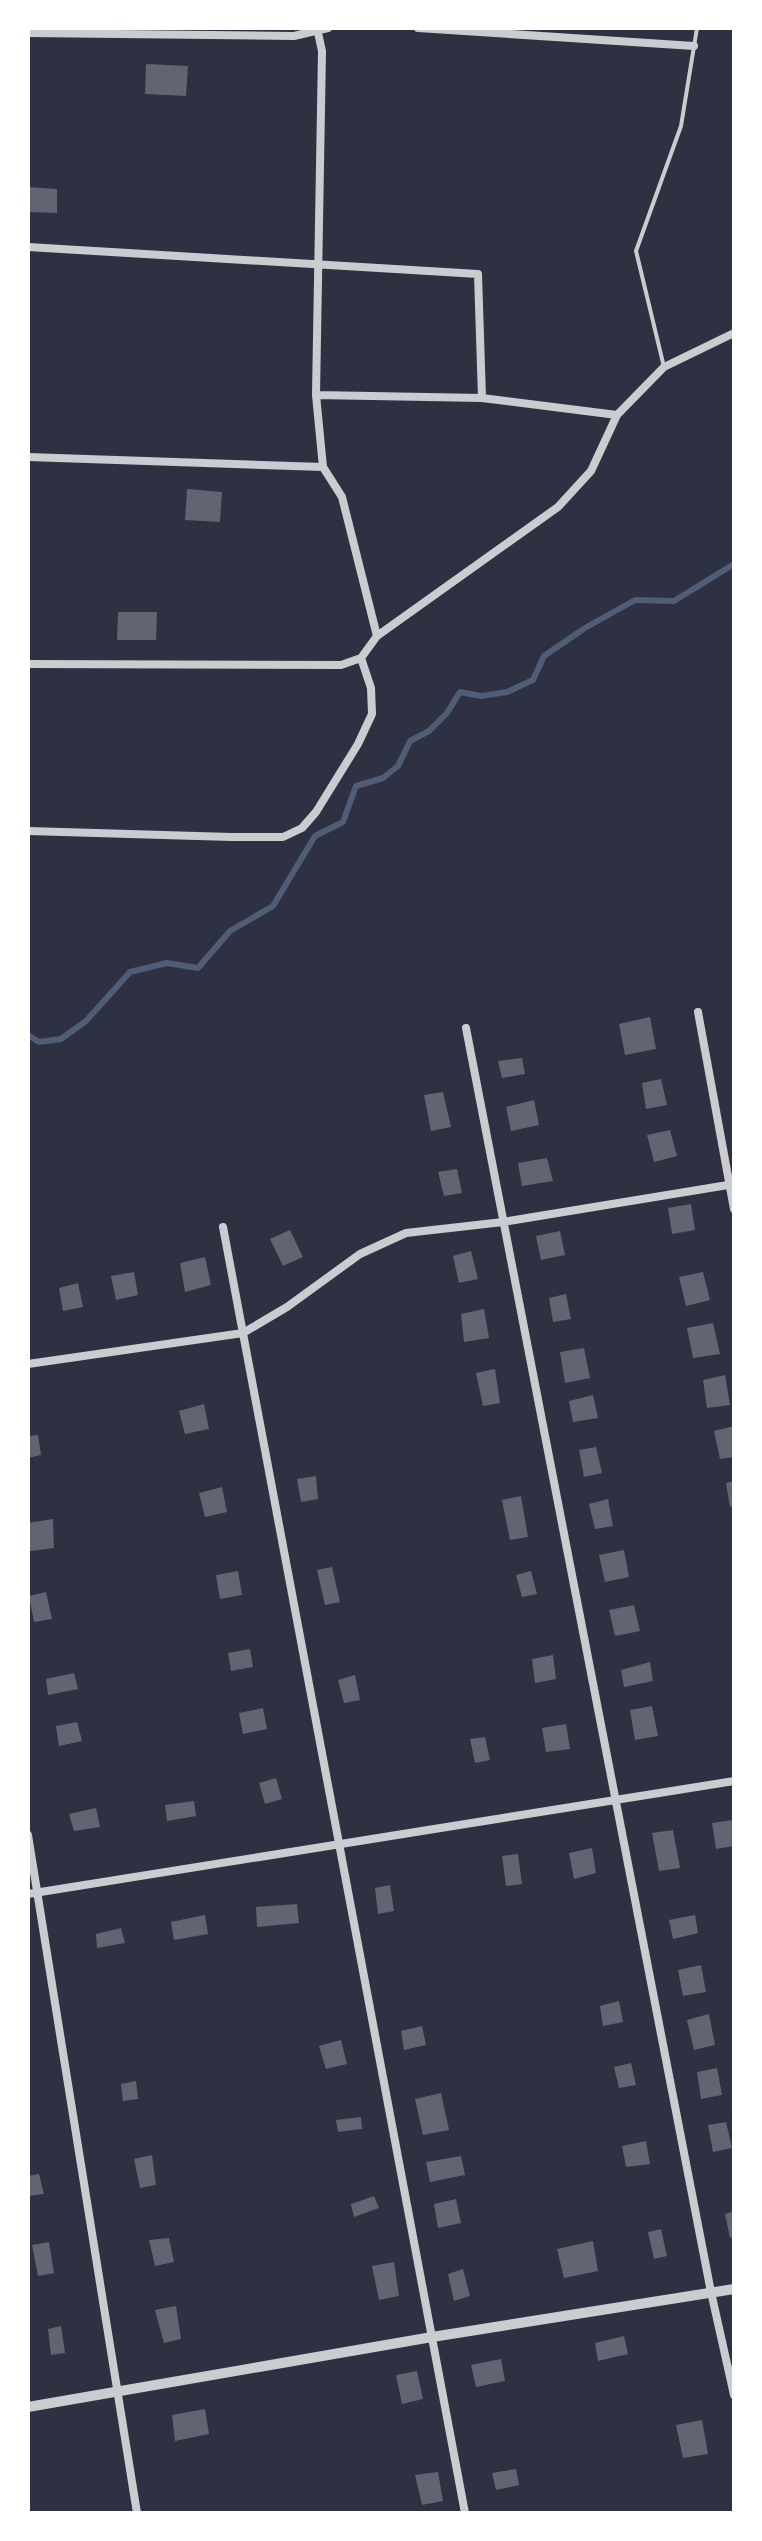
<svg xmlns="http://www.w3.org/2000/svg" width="762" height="2541" font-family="'Fira Sans Condensed',sans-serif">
<rect width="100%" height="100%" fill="#2d3142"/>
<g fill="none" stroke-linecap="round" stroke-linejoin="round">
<path stroke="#4f5d75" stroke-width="6" d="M 28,1035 L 39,1042 L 61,1039 L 86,1021 L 130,972 L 167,963 L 198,968 L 230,931 L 273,906 L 315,836 L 343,822 L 356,786 L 383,778 L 398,766 L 410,741 L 429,731 L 447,713 L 460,692 L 481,696 L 507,692 L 533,680 L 544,656 L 585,628 L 635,600 L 674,601 L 734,564"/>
</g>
<path fill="#626471" d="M 146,64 L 188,66 L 186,96 L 145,94 Z
M 28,187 L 57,189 L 57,213 L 28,212 Z
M 187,489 L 222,492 L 220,522 L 185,520 Z
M 118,612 L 157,612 L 156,640 L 117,640 Z
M 650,1017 L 656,1049 L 625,1055 L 619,1024 Z
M 522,1058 L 525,1074 L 502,1078 L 498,1061 Z
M 661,1079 L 667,1105 L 646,1109 L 642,1083 Z
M 443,1092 L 451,1127 L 431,1131 L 424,1095 Z
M 534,1100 L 539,1125 L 511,1131 L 506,1107 Z
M 670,1130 L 677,1156 L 654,1162 L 647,1135 Z
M 547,1158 L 553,1181 L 522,1186 L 518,1163 Z
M 457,1169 L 462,1193 L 444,1196 L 438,1172 Z
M 691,1204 L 695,1230 L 672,1234 L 668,1208 Z
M 290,1230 L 303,1257 L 283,1266 L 270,1239 Z
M 560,1231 L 565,1255 L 541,1260 L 536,1236 Z
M 471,1251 L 478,1279 L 459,1283 L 453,1256 Z
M 205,1257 L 211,1285 L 185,1292 L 180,1263 Z
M 134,1272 L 138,1295 L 116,1300 L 111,1276 Z
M 703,1272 L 710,1300 L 686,1306 L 679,1277 Z
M 78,1283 L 83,1307 L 63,1311 L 59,1288 Z
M 566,1294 L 571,1319 L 553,1322 L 549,1298 Z
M 484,1309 L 489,1338 L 464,1342 L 461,1314 Z
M 713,1323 L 720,1354 L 693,1358 L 687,1328 Z
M 584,1348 L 590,1378 L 565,1383 L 560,1352 Z
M 495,1369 L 500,1403 L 483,1406 L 476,1373 Z
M 725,1375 L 730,1405 L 707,1408 L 703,1380 Z
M 593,1395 L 598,1418 L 573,1422 L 569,1401 Z
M 204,1404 L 209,1429 L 185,1434 L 179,1411 Z
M 734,1426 L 734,1457 L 720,1459 L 714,1431 Z
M 38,1435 L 41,1455 L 28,1458 L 28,1436 Z
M 596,1447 L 602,1473 L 584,1477 L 579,1450 Z
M 316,1476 L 318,1499 L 301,1502 L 297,1479 Z
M 734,1481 L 734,1506 L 730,1507 L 726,1483 Z
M 222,1487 L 227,1512 L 205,1517 L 199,1493 Z
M 521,1496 L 528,1537 L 510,1540 L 502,1500 Z
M 608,1499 L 613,1526 L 595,1529 L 589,1504 Z
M 53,1519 L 54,1548 L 30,1551 L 28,1523 Z
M 624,1550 L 629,1577 L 605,1582 L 599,1555 Z
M 332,1567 L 340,1602 L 325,1605 L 317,1570 Z
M 238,1571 L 242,1595 L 220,1599 L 216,1575 Z
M 531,1571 L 537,1594 L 522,1597 L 516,1575 Z
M 46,1592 L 52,1619 L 34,1622 L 29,1596 Z
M 634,1605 L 640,1631 L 615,1636 L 609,1610 Z
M 250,1649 L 253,1667 L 231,1671 L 228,1653 Z
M 553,1655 L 556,1679 L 535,1683 L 532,1659 Z
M 650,1662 L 653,1681 L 624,1687 L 621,1670 Z
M 74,1673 L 78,1689 L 48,1695 L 46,1679 Z
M 355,1675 L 360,1700 L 344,1703 L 338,1680 Z
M 652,1706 L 658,1736 L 635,1740 L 630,1710 Z
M 263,1708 L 267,1729 L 243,1734 L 239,1713 Z
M 77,1722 L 82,1741 L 59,1746 L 56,1726 Z
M 566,1724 L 570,1749 L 546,1752 L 542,1728 Z
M 485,1737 L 490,1760 L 475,1763 L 470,1739 Z
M 276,1778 L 282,1799 L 265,1804 L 259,1783 Z
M 194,1801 L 196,1816 L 167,1821 L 165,1805 Z
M 96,1808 L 100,1827 L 74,1831 L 69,1814 Z
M 732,1820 L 734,1846 L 716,1849 L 712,1823 Z
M 673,1830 L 680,1868 L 659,1871 L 652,1833 Z
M 592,1848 L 596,1873 L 574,1879 L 569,1853 Z
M 518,1854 L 522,1884 L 506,1886 L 502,1856 Z
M 390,1885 L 394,1911 L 378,1914 L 375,1888 Z
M 297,1904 L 299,1923 L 257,1927 L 256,1907 Z
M 205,1915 L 208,1934 L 174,1940 L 171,1922 Z
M 695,1915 L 698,1933 L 673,1939 L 669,1920 Z
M 121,1928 L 125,1943 L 97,1948 L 96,1934 Z
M 701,1965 L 706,1992 L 683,1996 L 678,1970 Z
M 619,2001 L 623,2022 L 603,2026 L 600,2006 Z
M 709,2014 L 715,2045 L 694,2050 L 687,2020 Z
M 422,2026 L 426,2045 L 404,2050 L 401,2031 Z
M 341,2040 L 347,2064 L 326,2069 L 319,2046 Z
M 631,2063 L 636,2085 L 619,2088 L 614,2067 Z
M 717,2068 L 722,2095 L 701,2099 L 697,2072 Z
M 136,2081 L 138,2099 L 123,2101 L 121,2084 Z
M 441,2093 L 449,2130 L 423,2135 L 415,2099 Z
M 361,2117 L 362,2129 L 338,2132 L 336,2120 Z
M 726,2122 L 732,2148 L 713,2152 L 708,2125 Z
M 646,2141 L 650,2164 L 626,2167 L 622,2146 Z
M 152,2155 L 156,2185 L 140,2188 L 134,2159 Z
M 461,2156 L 465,2175 L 430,2182 L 426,2162 Z
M 39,2174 L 44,2194 L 28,2196 L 28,2176 Z
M 374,2196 L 379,2208 L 354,2217 L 351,2204 Z
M 456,2199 L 461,2223 L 438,2228 L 434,2204 Z
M 734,2211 L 734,2237 L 730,2238 L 725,2214 Z
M 661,2229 L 667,2256 L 654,2259 L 648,2232 Z
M 169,2238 L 174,2262 L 155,2266 L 149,2240 Z
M 593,2241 L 598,2271 L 564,2278 L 557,2249 Z
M 49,2242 L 54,2273 L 38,2276 L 32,2245 Z
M 394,2262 L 399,2296 L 379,2300 L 372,2266 Z
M 463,2269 L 470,2296 L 454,2301 L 448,2274 Z
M 176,2306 L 181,2339 L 164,2343 L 155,2310 Z
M 61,2326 L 65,2353 L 51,2355 L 48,2329 Z
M 624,2336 L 628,2354 L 598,2361 L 595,2343 Z
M 501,2359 L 505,2381 L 476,2387 L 471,2365 Z
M 417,2371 L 423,2399 L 402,2404 L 396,2375 Z
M 205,2409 L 209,2434 L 175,2441 L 172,2415 Z
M 702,2420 L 708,2454 L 683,2458 L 676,2425 Z
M 516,2469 L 519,2485 L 496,2490 L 492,2473 Z
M 438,2472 L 443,2501 L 422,2505 L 415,2475 Z"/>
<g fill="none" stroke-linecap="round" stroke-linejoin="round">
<path stroke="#caccd0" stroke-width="4" d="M 664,367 L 636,251 L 681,126 L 697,28"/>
<path stroke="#caccd0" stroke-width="8" d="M 317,28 L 322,51 L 316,395 L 323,467 L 342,497 L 377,636
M 418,28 L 694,46
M 28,33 L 294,36 L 328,28
M 28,247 L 478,274 L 482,398 L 617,415
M 316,395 L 482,398
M 28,457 L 323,467
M 28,664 L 341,665 L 361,658 L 377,636 L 558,507 L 591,471 L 617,415 L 664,367 L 734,333
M 28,831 L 231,837 L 283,837 L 302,828 L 316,812 L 358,744 L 372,714 L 371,688 L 361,658
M 698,1012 L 734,1209
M 466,1028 L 711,2292 L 734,2395
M 223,1227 L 465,2513
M 28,1364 L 243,1333 L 287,1307 L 360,1254 L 406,1233 L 503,1222 L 734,1184
M 28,1835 L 137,2513
M 28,1894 L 734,1781"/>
<path stroke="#caccd0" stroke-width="10" d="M 28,2407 L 432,2337 L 734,2289"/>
</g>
<rect width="762" height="2541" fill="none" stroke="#ffffff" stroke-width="60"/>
</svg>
